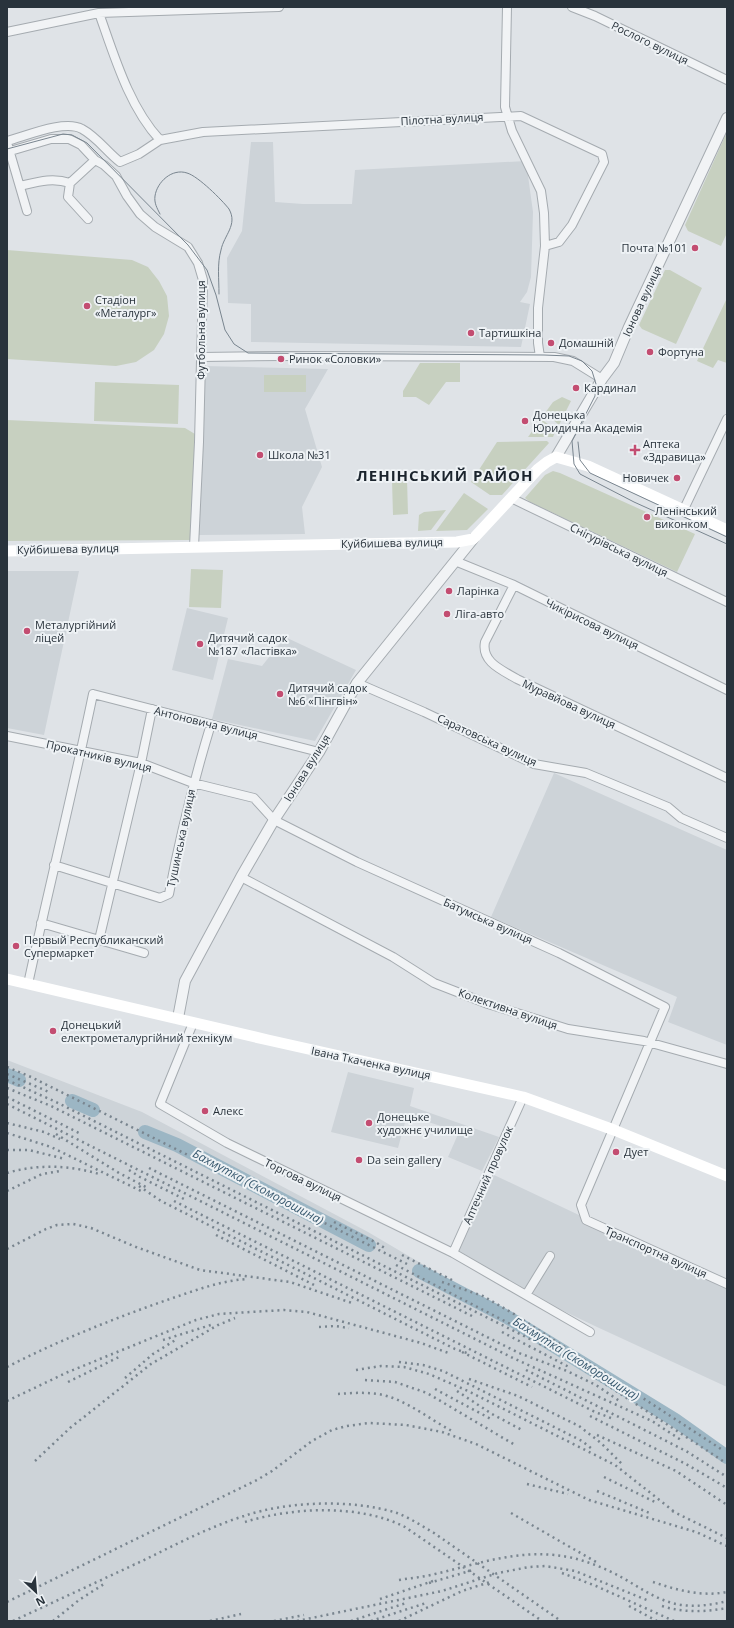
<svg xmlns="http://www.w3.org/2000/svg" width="734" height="1628" font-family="'Open Sans',sans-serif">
<rect width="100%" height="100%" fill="#dfe3e7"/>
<path fill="#cdd3d8" d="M 251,142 L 273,142 L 275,202 L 303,204 L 352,204 L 355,170 L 526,161 L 533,212 L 531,277 L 527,292 L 520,302 L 530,304 L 521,347 L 251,342 L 251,304 L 228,303 L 227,258 L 242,231 Z
M 205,366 L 328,369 L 305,409 L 322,467 L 302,507 L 305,534 L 199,535 Z
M 7,571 L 79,571 L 44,735 L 7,728 Z
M 187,608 L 228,618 L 213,680 L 172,670 Z
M 285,637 L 356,670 L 315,741 L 212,719 L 228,659 L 262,666 Z
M 554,773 L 727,850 L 727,1045 L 668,1022 L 677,997 L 491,917 Z
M 7,1060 L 142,1112 L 368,1232 L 663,1406 L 727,1451 L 727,1621 L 7,1621 Z
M 348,1072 L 414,1088 L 410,1106 L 499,1137 L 482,1171 L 448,1157 L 459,1132 L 407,1115 L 398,1148 L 331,1132 Z
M 494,1175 L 581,1216 L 584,1223 L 727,1289 L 727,1387 L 597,1327 L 455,1259 Z"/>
<path fill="#c7d0c0" d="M 727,132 L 727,233 L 721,246 L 688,231 L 685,225 Z
M 7,250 L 132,260 L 148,267 L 159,281 L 167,296 L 169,316 L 164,334 L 154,350 L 136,362 L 116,366 L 7,359 Z
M 665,270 L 670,270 L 702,288 L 676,344 L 642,329 L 639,325 Z
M 727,298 L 727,363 L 718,360 L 713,368 L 697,361 Z
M 420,363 L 460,363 L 460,382 L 446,382 L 429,405 L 416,397 L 403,397 L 403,391 Z
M 264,375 L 306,375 L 306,392 L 264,392 Z
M 95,382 L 179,385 L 178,424 L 94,421 Z
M 562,397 L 571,401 L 559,425 L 545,413 L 553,402 Z
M 541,419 L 556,430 L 553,437 L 528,437 Z
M 7,420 L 185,428 L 195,434 L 190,540 L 7,541 Z
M 547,441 L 549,443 L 502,495 L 490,495 L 471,482 L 497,442 Z
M 553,471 L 560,473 L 695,534 L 677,572 L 530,502 L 525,498 L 545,475 Z
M 407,479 L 408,514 L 393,515 L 392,480 Z
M 464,493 L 488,509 L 467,530 L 436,531 Z
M 446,510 L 431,530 L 418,531 L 419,515 L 424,512 Z
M 191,569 L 223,570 L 221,608 L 189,607 Z"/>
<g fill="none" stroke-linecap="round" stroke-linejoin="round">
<path stroke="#9cb6c4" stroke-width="14" d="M 7,1075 L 19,1080
M 72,1101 L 93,1110
M 145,1132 L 177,1145 L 369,1245
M 419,1271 L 507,1317 L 675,1420 L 727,1457"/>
<g stroke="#a5abb0" stroke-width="10">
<path id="minor" d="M 507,7 L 505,107 L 512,131 L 541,191 L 544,213 L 545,246 L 538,308 L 538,343 L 540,357
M 572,7 L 595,16 L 727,80
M 99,13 C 114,55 129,107 160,140
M 7,32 L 99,13 L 279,7
M 7,141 C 26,136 65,119 82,129 C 97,137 107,152 120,162 L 139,154 L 160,140 L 203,132 L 521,116 L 602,154 L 604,162 L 572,225 L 559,242 L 545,246
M 8,146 L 27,211
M 7,152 L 51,139 L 69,139 L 81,145 L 95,160 L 104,165 L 116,176 L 127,196 L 140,214 L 155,227 L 188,247 L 198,263 L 203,280 L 199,442 L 194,547
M 20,186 C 37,182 52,177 70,183
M 88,219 L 68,197 L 70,183 L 95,160
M 201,357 L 281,356 L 554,357 L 573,361 L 602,379
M 511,498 L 727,602
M 684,509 L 727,419
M 455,561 L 514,585 L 727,690
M 514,585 L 485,642 C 481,662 502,670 517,679 L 727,778
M 357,683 L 424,712 L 534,764 L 586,773 L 668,807 L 681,818 L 727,838
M 7,736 L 141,763 L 193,783 L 254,798 L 274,820 L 357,862 L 559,953 L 665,1007 L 581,1205 L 586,1220 L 727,1284
M 54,865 L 160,898 L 169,894 C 180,836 194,780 211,724
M 241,877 L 393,957 L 434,983 L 488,1004 L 568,1029 L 644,1041 L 727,1064
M 41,923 L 144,953
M 99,940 L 141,763 L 152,709
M 28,984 C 49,887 73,791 93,694 L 319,752
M 193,1023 L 160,1104 L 227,1143 L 453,1253 L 590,1332
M 453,1253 L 523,1097
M 526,1295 L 550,1256"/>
</g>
<g stroke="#a5abb0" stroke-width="12">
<path id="tertiary" d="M 556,457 L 602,379 L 614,363 L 629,327 L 727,118
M 178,1018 L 185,981 L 241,877 L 274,820 L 319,752 L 357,683 L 473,539"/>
</g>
<use href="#minor" stroke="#f1f3f5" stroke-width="8"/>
<use href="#tertiary" stroke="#f1f3f5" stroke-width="10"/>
<path stroke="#fff" stroke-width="11" d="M 7,551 L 457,542 L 473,539 L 538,469 L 547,462 L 556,457 L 588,466 L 727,530
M 7,979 L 268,1040 L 523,1097 L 614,1130 L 727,1176"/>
<path stroke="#79858f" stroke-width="1" d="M 7,149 L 63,134 L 72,135 L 87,143 L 188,245 L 207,270 L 216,295 L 225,330 L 234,344 L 248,353 L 544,355 L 569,356 L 582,361 L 592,371 L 596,384 L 595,396 L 572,441 L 574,464 L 580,474 L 634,502 L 727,544
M 160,214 C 157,208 154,203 155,196 C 157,182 172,168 187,173 C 198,176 222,200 229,209 C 238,225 224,235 221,250 C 217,264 219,279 219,294
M 578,442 L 580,460 L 590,473 L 727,537"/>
<path stroke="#79858f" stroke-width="2.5" stroke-dasharray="2 4" stroke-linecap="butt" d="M 7,1067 L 31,1077 L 407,1264
M 7,1074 L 49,1092
M 7,1080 L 56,1102 L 558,1353 L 726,1463
M 7,1088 L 51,1106 L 472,1316
M 7,1097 L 79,1133
M 7,1104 L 513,1358 L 652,1421 L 681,1440
M 7,1123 L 44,1132 L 60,1139
M 7,1133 L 51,1147 L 143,1192
M 56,1134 L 119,1173 L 146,1187
M 7,1150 L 29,1150 L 65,1159
M 149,1168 L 519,1353 L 567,1371 L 596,1385 L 621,1402
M 129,1170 L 140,1177 L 186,1200
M 7,1173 C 37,1164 69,1165 99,1174
M 139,1186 L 161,1201 L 455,1349 L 467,1353
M 7,1191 L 42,1174 L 60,1171
M 174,1201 L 595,1412 L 611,1418
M 334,1222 L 377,1243 L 386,1249
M 216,1235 L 316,1286
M 7,1249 L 46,1229 L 57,1225 L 73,1224 L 91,1228 L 136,1247 L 200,1270 L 290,1282 L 352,1303
M 402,1255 L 452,1280
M 396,1265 L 524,1331
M 442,1282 L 483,1296 L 514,1314 L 721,1449
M 319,1327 L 335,1326 L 349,1328
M 502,1332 L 569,1367
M 163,1340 L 214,1324
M 462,1352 L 532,1387
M 399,1362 L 423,1365 L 443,1371 L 582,1441 L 592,1449
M 7,1367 C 58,1341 110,1320 164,1301 C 191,1292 218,1281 247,1279
M 356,1370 L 381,1366 L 404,1367 L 429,1374 L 468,1391 L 615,1465 L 676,1513
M 526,1370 L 686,1451 L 727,1477
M 125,1378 L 153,1354 L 177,1339
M 469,1379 L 518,1396 L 579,1426 L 601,1443 L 623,1465
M 365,1380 L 395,1382 L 427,1393 L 515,1445
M 68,1382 L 121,1356
M 435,1389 L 491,1419
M 457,1391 L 492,1414 L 522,1430
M 338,1394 C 351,1393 364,1392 378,1394 C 404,1398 429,1419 452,1431
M 7,1401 L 68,1372 L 196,1320 L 219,1314 L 234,1313 L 284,1310 L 307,1312 L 421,1343 L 451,1354
M 590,1416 L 686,1464 L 727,1488
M 597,1435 L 676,1471 L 727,1505
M 35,1461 L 70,1428 L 151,1364 L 218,1325 L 235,1318
M 604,1477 L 657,1503
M 527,1484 L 568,1494
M 597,1491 L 652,1514
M 672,1511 L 727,1538
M 511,1513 L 596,1562
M 245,1522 C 293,1507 360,1504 405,1527 L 542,1621
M 562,1573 L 596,1586 L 674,1621
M 399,1580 C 411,1578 423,1577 435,1574 C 482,1563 523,1547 573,1558 C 589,1562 607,1569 621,1577 C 641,1588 659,1602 682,1605 C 697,1607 712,1605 727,1601
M 653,1582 C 677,1590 701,1597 727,1592
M 429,1583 L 473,1570
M 380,1599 L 433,1581
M 7,1602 L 257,1480 L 272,1471 L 312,1441 L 332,1430 L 347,1426 L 369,1423 L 406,1425 L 442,1432 L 476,1444 L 589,1500 L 696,1532 L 727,1546
M 629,1606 L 657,1621
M 662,1606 C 684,1613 705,1612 727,1608
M 13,1621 C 56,1601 99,1581 142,1561 C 175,1545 209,1527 244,1516 C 287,1501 353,1499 397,1513 C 410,1518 422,1526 434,1533 L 561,1621
M 53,1621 L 79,1600 L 104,1584
M 210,1621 L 241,1614
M 274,1621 L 304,1615
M 297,1621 L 442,1591 L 498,1573 L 529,1567 L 545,1566 L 575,1571 L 649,1601
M 351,1621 L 406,1603
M 371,1621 L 426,1603
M 399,1621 L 462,1591 L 490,1582"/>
</g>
<g fill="#c34d71" stroke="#eef2f5" stroke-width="1.5">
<circle cx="695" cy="248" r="4"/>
<circle cx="87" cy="306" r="4"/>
<circle cx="471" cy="333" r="4"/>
<circle cx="551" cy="343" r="4"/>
<circle cx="650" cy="352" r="4"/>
<circle cx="281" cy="359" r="4"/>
<circle cx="576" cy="388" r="4"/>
<circle cx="525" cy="421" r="4"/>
<path d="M633 444h4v4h4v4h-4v4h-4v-4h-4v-4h4z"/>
<circle cx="260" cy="455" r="4"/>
<circle cx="677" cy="478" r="4"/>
<circle cx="647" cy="517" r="4"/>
<circle cx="449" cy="591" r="4"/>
<circle cx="447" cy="614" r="4"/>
<circle cx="27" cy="631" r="4"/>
<circle cx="200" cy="644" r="4"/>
<circle cx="280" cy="694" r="4"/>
<circle cx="16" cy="946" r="4"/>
<circle cx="53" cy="1031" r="4"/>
<circle cx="205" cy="1111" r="4"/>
<circle cx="369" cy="1123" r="4"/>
<circle cx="616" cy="1152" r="4"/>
<circle cx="359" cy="1160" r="4"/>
</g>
<g text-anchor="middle" stroke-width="4" stroke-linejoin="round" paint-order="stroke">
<g font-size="11" fill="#29333c" stroke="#eef2f5">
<text transform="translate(650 43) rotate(26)" y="4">Рослого вулиця</text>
<text transform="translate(442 119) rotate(-3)" y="4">Пілотна вулиця</text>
<text transform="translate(642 301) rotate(-65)" y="4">Іонова вулиця</text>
<text transform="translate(201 330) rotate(-90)" y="4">Футбольна вулиця</text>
<text transform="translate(392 543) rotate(-1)" y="4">Куйбишева вулиця</text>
<text transform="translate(68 549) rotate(-1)" y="4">Куйбишева вулиця</text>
<text transform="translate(619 550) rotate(26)" y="4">Снігурівська вулиця</text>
<text transform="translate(592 624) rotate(26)" y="4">Чикірисова вулиця</text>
<text transform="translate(569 704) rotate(25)" y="4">Муравйова вулиця</text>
<text transform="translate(206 723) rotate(14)" y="4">Антоновича вулиця</text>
<text transform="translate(487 740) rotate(25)" y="4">Саратовська вулиця</text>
<text transform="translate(99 756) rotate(13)" y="4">Прокатників вулиця</text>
<text transform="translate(307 768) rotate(-58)" y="4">Іонова вулиця</text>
<text transform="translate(181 838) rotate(-78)" y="4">Тушинська вулиця</text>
<text transform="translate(488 921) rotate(24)" y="4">Батумська вулиця</text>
<text transform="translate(508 1009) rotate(19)" y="4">Колективна вулиця</text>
<text transform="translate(371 1063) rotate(12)" y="4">Івана Ткаченка вулиця</text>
<text transform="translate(488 1175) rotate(-66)" y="4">Аптечний провулок</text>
<text transform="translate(303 1180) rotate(26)" y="4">Торгова вулиця</text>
<text transform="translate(656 1252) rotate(24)" y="4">Транспортна вулиця</text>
</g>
<g font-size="11" fill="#29333c" stroke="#eef2f5" text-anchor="start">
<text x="687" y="252" text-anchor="end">Почта №101</text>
<text x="95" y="304">Стадіон<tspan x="95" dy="13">«Металург»</tspan></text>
<text x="479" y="337">Тартишкіна</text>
<text x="559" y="347">Домашній</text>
<text x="658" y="356">Фортуна</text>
<text x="289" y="363">Ринок «Соловки»</text>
<text x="584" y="392">Кардинал</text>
<text x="533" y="419">Донецька<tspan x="533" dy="13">Юридична Академія</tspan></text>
<text x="643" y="448">Аптека<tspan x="643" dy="13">«Здравица»</tspan></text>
<text x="268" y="459">Школа №31</text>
<text x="669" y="482" text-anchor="end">Новичек</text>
<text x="655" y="515">Ленінський<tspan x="655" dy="13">виконком</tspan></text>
<text x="457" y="595">Ларінка</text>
<text x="455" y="618">Ліга-авто</text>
<text x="35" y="629">Металургійний<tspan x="35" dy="13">ліцей</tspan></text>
<text x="208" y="642">Дитячий садок<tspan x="208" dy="13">№187 «Ластівка»</tspan></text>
<text x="288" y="692">Дитячий садок<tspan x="288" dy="13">№6 «Пінгвін»</tspan></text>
<text x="24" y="944">Первый Республиканский<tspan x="24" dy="13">Супермаркет</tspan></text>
<text x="61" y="1029">Донецький<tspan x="61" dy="13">електрометалургійний технікум</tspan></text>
<text x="213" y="1115">Алекс</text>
<text x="377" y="1121">Донецьке<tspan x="377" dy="13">художнє училище</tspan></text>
<text x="624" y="1156">Дует</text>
<text x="367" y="1164">Da sein gallery</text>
</g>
<g font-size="12" font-style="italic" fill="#36576d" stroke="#eef2f5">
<text transform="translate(258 1187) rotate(28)" y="4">Бахмутка (Скоморошина)</text>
<text transform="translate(576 1359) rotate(32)" y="4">Бахмутка (Скоморошина)</text>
</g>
<g font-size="15" font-weight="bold" letter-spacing="1" fill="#1b242d" stroke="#eef2f5">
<text x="445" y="481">ЛЕНІНСЬКИЙ РАЙОН</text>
</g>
</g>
<rect width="734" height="1628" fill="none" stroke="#29333c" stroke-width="16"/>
<g transform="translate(36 1592) rotate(154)" stroke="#eef2f5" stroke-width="3" paint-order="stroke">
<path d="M0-3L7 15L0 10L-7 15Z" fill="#29333c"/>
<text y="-6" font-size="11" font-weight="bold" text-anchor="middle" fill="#29333c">N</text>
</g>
</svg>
